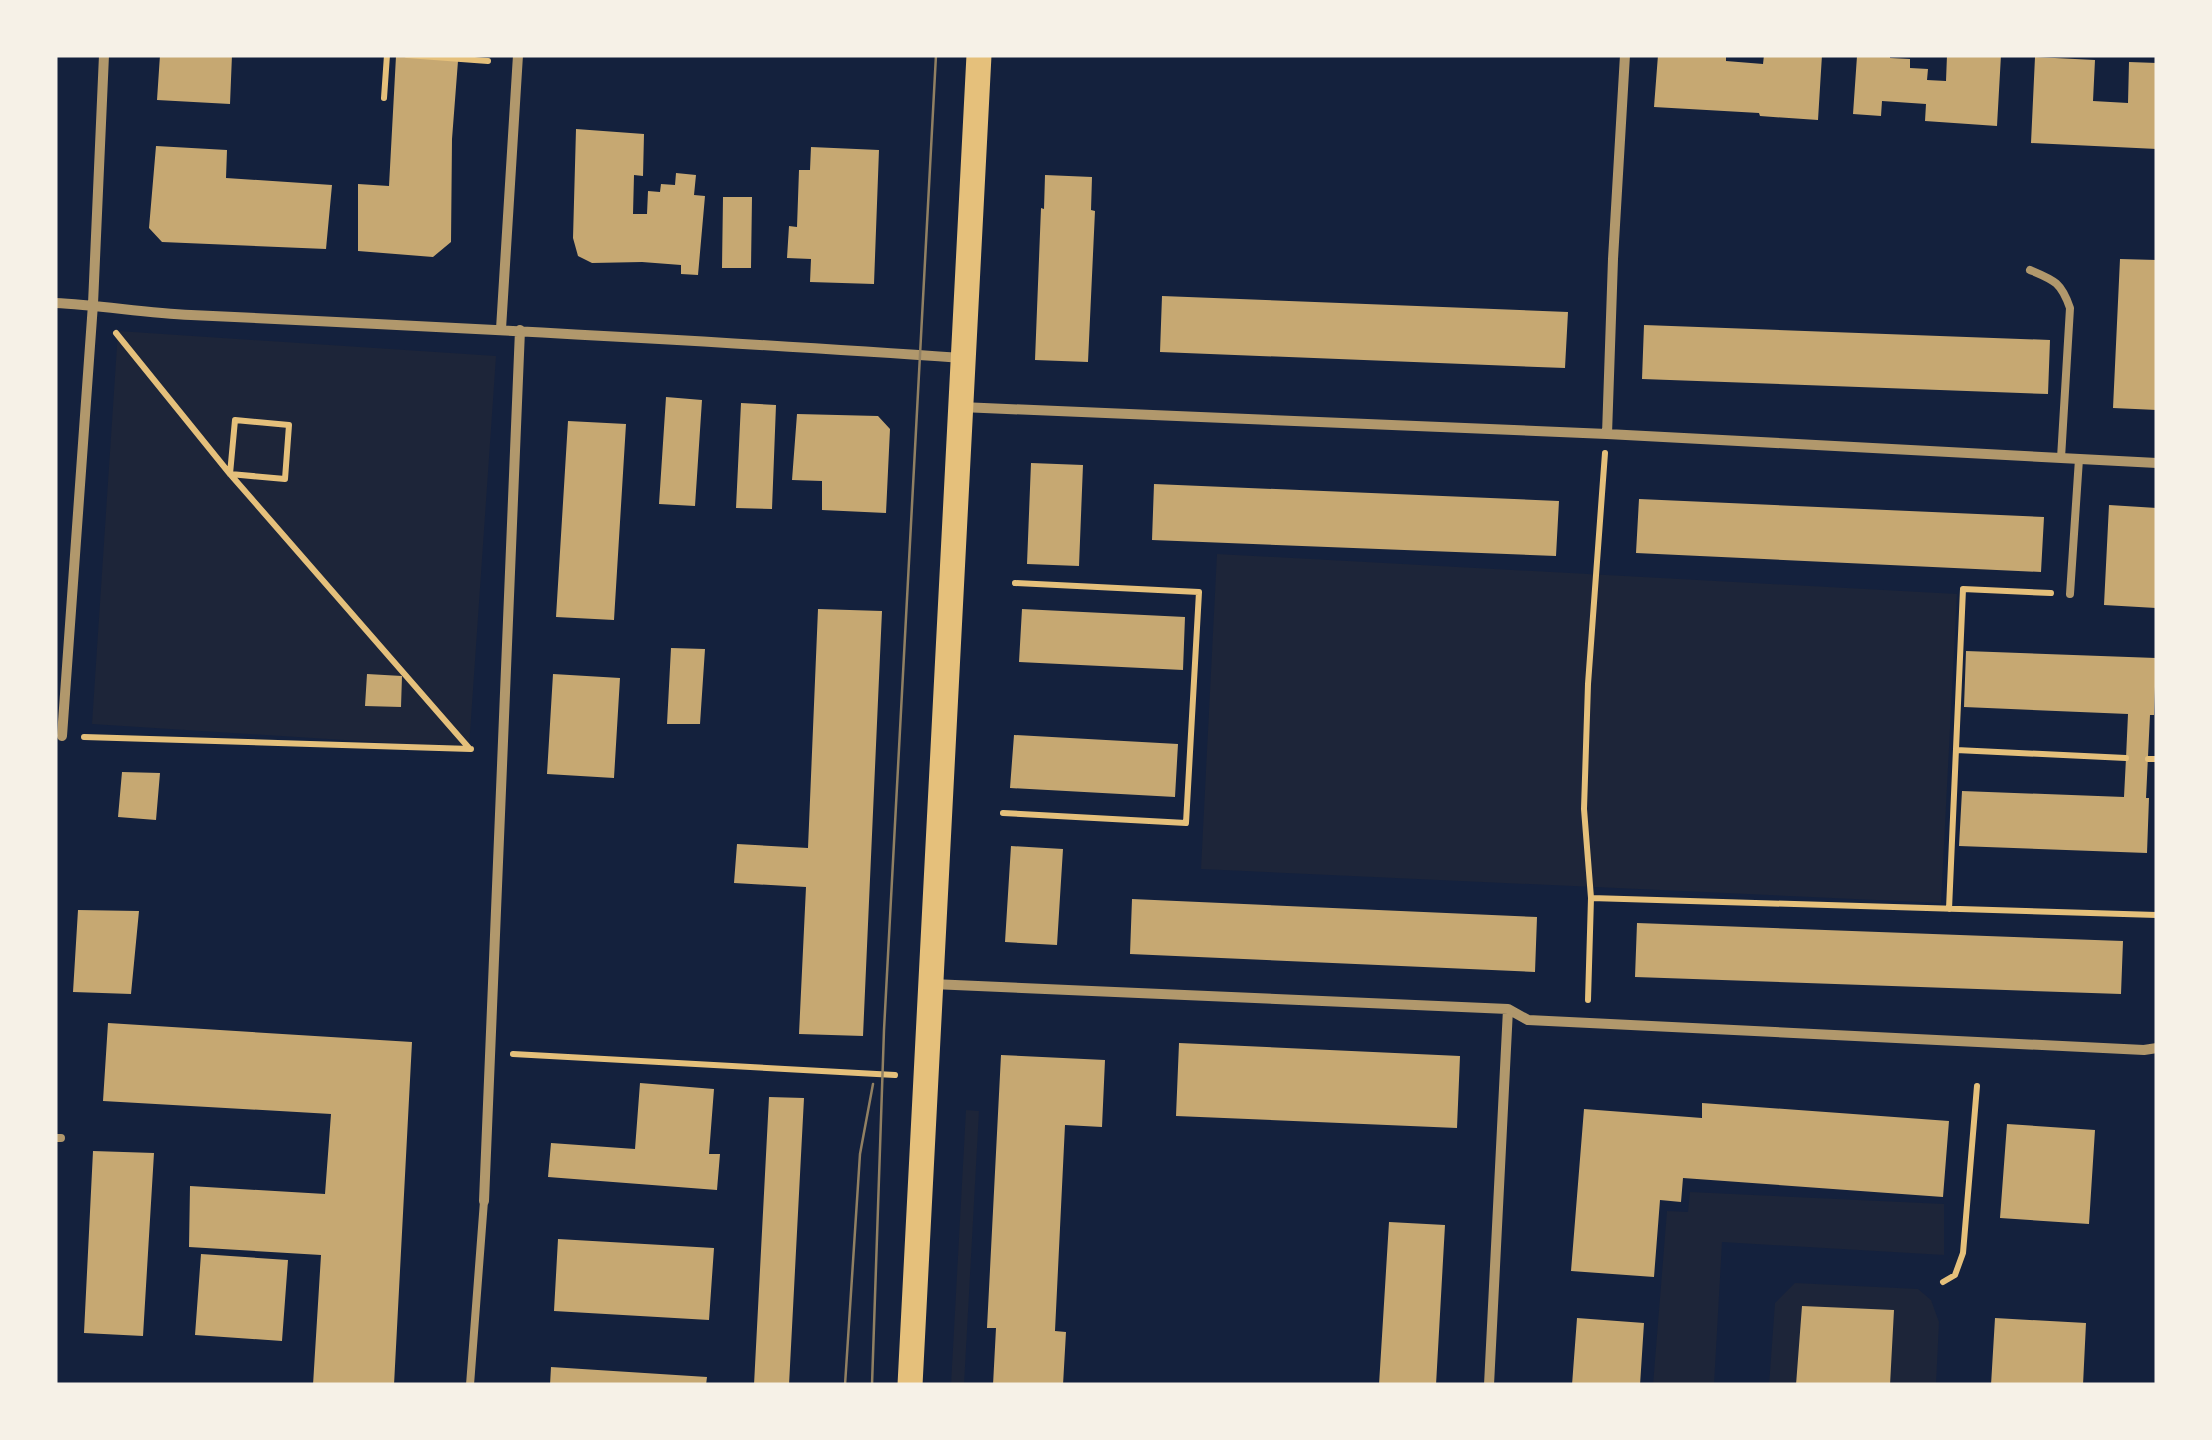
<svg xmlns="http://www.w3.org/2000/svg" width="2212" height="1440" font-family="'Asap Condensed',sans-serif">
<rect width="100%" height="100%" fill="#14213d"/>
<path fill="#1d2539" d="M 118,331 L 496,356 L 469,748 L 92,724 Z
M 1217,554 L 1957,594 L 1941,903 L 1201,869 Z
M 966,1110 L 979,1111 L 964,1385 L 951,1385 Z
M 1690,1192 L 1944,1204 L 1944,1255 L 1722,1242 L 1714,1385 L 1653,1385 L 1667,1211 L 1688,1212 Z
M 1795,1283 L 1918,1289 L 1931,1300 L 1939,1322 L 1936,1385 L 1769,1385 L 1775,1303 Z"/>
<path fill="#c6a872" d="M 160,55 L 232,55 L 230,104 L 157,100 Z
M 1658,55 L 1726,55 L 1726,61 L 1763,64 L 1764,55 L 1822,55 L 1818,120 L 1760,116 L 1759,113 L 1654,107 Z
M 1890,55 L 1890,58 L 1910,59 L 1910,68 L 1928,69 L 1927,80 L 1946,81 L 1947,55 L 2001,55 L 1997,126 L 1925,121 L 1926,104 L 1882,101 L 1881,116 L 1853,114 L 1857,56 Z
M 396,56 L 458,61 L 452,139 L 451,242 L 433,257 L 358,251 L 358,184 L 389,186 Z
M 2035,57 L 2095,60 L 2093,101 L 2128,103 L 2129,62 L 2157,63 L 2157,149 L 2031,143 Z
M 576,129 L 644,134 L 643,176 L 634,175 L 633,214 L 647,214 L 648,191 L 660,192 L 661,184 L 675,185 L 676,173 L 696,175 L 694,195 L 705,196 L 698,275 L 681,274 L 681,265 L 642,262 L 592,263 L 578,256 L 573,238 Z
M 156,146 L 227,150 L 226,178 L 332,185 L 326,249 L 162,242 L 149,228 Z
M 811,147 L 879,150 L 874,284 L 810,282 L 811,259 L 787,258 L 789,226 L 797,227 L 799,170 L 810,170 Z
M 1045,175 L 1092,177 L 1091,210 L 1095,211 L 1088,362 L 1035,360 L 1041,208 L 1044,209 Z
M 723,197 L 752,197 L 751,268 L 722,268 Z
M 2120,259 L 2157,260 L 2157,410 L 2113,408 Z
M 1162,296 L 1568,312 L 1565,368 L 1160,352 Z
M 1644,325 L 2050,340 L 2048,394 L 1642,379 Z
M 666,397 L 702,400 L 695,506 L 659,504 Z
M 741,403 L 776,405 L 772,509 L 736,508 Z
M 797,414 L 878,416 L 890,429 L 886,513 L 822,510 L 822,481 L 792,480 Z
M 568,421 L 626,424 L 614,620 L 556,617 Z
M 1031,463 L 1083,465 L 1079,566 L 1027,564 Z
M 1154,484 L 1559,501 L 1556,556 L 1152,540 Z
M 1639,499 L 2044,517 L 2041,572 L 1636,553 Z
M 2109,505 L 2157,508 L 2156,608 L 2104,605 Z
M 818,609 L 882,611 L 863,1036 L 799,1034 L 806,887 L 734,883 L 737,844 L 808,848 Z
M 1022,609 L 1185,617 L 1183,670 L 1019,662 Z
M 671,648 L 705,649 L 700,724 L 667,724 Z
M 1966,651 L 2156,658 L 2154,715 L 2150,715 L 2146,798 L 2149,798 L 2147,853 L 1959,846 L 1962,791 L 2124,797 L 2126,758 L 2128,714 L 1964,707 Z
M 367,674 L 402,676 L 401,707 L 365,706 Z
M 553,674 L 620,678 L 614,778 L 547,774 Z
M 1014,735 L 1178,744 L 1175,797 L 1010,788 Z
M 122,772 L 160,773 L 156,820 L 118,817 Z
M 1011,846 L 1063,849 L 1057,945 L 1005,942 Z
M 1132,899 L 1537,917 L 1535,972 L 1130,954 Z
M 78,910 L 139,911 L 131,994 L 73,992 Z
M 1637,923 L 2123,941 L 2121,994 L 1635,977 Z
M 108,1023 L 412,1042 L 394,1385 L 313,1385 L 321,1255 L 189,1247 L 190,1186 L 325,1194 L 331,1114 L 103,1101 Z
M 1179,1043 L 1460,1056 L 1457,1128 L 1176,1116 Z
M 1001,1055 L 1105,1060 L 1102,1127 L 1065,1125 L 1055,1331 L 1066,1332 L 1063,1385 L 993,1385 L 996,1328 L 987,1328 Z
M 640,1083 L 714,1089 L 709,1154 L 720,1154 L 717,1190 L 548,1177 L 551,1143 L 635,1149 Z
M 769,1097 L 804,1098 L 789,1385 L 754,1385 Z
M 1702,1103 L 1949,1121 L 1943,1197 L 1683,1178 L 1681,1202 L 1660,1200 L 1654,1277 L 1571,1271 L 1584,1109 L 1702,1118 Z
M 2007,1124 L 2095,1130 L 2089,1224 L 2000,1218 Z
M 93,1151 L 154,1153 L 143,1336 L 84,1333 Z
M 1389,1222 L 1445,1225 L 1436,1385 L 1379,1385 Z
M 558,1239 L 714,1248 L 709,1320 L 554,1311 Z
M 201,1254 L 288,1260 L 282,1341 L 195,1335 Z
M 1802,1306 L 1894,1310 L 1890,1385 L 1796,1385 Z
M 1577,1318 L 1644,1323 L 1640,1385 L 1572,1385 Z
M 1995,1318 L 2086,1323 L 2083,1385 L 1991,1385 Z
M 551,1367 L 707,1377 L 706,1385 L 550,1385 Z"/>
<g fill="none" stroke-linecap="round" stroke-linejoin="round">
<path stroke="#e5c07b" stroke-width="6" d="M 407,55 L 488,61
M 384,98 L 387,55
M 116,333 L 230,474 L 469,748
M 235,420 L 289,425 L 285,479 L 230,474 Z
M 84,737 L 471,749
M 1956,750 L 2126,758
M 2148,759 L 2157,759
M 1003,813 L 1186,823 L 1199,592 L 1015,583
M 1591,898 L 2157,915
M 1949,909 L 1963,589 L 2051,593
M 1588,1000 L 1591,898 L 1584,809 L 1588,684 L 1605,453
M 513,1054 L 895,1075
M 1943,1282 L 1955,1275 L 1963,1253 L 1977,1086"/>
<path stroke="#b1986c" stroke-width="8" d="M 2030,270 C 2054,280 2061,282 2070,308 L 2061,458
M 2070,594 L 2079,459
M 55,1138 L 61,1138
M 470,1385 L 484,1201"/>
<path stroke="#b1986c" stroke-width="10" d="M 55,303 C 100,305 145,313 191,315 C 448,327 705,340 962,358
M 501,329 L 518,55
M 961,407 L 1607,434 L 2157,463
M 1607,434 L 1613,259 L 1625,55
M 62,736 L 93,304 L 104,55
M 932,984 L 1508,1009 L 1528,1020 L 2144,1050 L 2157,1048
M 484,1201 L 520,330
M 1489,1385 L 1508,1009"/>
<path stroke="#e5c07b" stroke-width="25" d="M 910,1385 L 979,55"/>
<path stroke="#918062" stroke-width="2.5" d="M 845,1385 L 860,1154 L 873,1084
M 872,1385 L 884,1030 L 936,55"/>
</g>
<rect width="2212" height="1440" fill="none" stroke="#f6f1e7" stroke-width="115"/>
</svg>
